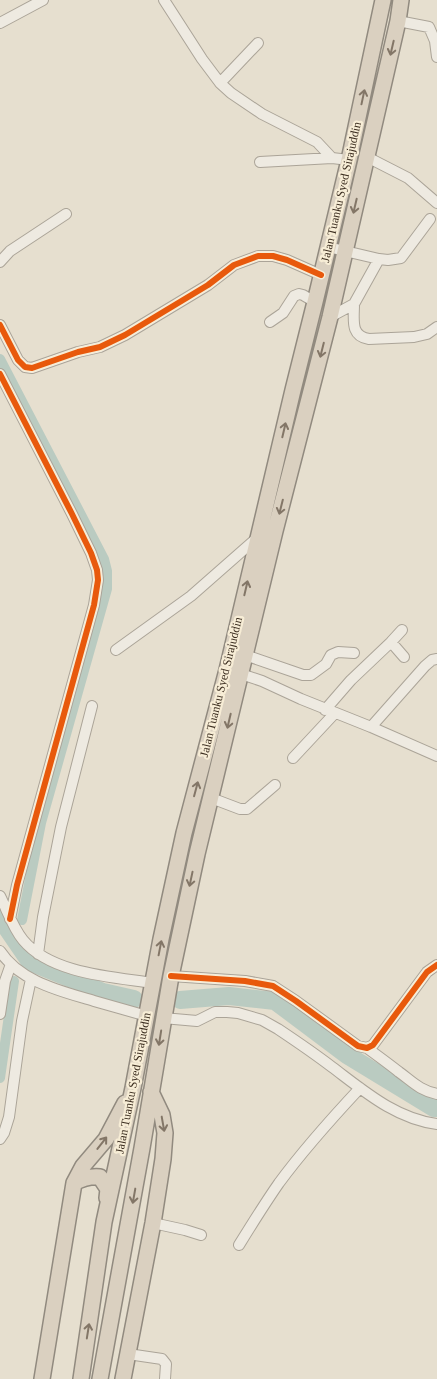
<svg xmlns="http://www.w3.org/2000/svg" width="437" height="1379" font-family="'Times New Roman',serif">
<rect width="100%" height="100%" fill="#e6dfcf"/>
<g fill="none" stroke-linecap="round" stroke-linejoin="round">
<path stroke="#bacbc1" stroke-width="10" d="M 0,359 L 104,559 L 107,571 L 107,589 L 41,823 L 22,920
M 0,1078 L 14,981"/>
<path stroke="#bacbc1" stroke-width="18" d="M 0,918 L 30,962 L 103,992 L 134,999
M 180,1000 L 229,996 L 275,1001 L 347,1055 L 434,1108 L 437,1108"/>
<g stroke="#aba498" stroke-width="12">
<path id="minor" d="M 164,0 L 202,59 L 220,83 L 231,93 L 262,114 L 317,142 L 332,158 L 349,160
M 398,21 L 429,27 L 435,41 L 437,57
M 0,23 L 43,0
M 220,83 L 258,43
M 367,157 L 408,178 L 437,203
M 260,162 L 332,158
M 328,247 L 379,259 L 354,304 L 330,317
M 379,259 L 388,260 L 401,258 L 430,219
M 0,262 L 10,251 L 66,214
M 354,304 C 354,320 350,336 369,339 L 414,337 L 427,334 L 437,327
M 270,322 L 283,313 L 294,296 L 299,294 L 303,295 L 315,302
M 0,325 L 18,360 L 25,367 L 32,368 L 78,352 L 100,347 L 125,335 L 208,285 L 234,265 L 258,256 L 273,256 L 287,260 L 321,275
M 0,374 L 72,514 L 91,553 L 97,570 L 98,580 L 94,605 L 17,885 L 10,919
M 391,642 L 404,657
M 116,650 L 191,596 L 257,538
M 245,655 L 303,675 L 311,675 L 326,664 L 331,655 L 338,652 L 354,653
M 235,672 L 262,681 L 301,699 L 371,727 L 437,756
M 325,710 L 351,680 L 391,642 L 402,630
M 371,727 L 425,666 L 432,660 L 437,659
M 293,758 L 335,713
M 211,798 L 240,809 L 247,809 L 275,785
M 0,896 C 7,910 13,928 23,940 C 51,974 113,977 153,983
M 0,951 C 20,982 61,991 94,1001 C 112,1006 129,1011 147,1016
M 38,954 L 43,917 L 61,827 L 92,706
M 171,976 L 245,981 L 273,986 L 296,1001 L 358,1046 L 367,1048 L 373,1045 L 427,972 L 437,965
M 0,1014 L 5,981 L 11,964
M 163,1018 L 197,1021 L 215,1012 L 227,1012 L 238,1013 L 262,1020 L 278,1029 C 296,1041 315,1054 332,1067 C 364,1091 396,1119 437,1124
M 367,1048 C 378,1056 389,1064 399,1072 C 413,1082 419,1090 437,1094
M 0,1139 L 4,1133 L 9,1117 L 22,1021 L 31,979
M 153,1223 L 185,1230 L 201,1235
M 239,1245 C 252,1224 265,1203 279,1183 C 304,1149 332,1118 360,1088
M 128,1354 L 162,1359 L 166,1364 L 165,1379"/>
</g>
<g stroke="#918a7f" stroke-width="18">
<path id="highway" d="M 74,1183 C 83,1178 90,1176 100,1177 L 108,1189 L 107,1198
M 42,1379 L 74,1183 L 83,1166 L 106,1139 L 125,1103
M 81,1379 L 104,1222 L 133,1088 L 161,939 L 184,833 L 227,670 L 293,390 L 315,302 L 349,160 L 383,0
M 100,1379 L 142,1148 L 171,976 L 197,854 L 275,531 L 330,317 L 398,21 L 401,0
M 123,1379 L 153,1223 L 163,1159 L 165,1133 L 162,1115 L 151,1092"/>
</g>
<use href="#minor" stroke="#eeeae1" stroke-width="10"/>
<use href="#highway" stroke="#dad0c0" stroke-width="15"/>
<g stroke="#f7edd6" stroke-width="9">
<path id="cycleway" d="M 0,325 L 18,360 L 25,367 L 32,368 L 78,352 L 100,347 L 125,335 L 208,285 L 234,265 L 258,256 L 273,256 L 287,260 L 321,275
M 0,374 L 72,514 L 91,553 L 97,570 L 98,580 L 94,605 L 17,885 L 10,919
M 171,976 L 245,981 L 273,986 L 296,1001 L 358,1046 L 367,1048 L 373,1045 L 427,972 L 437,965"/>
</g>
<use href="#cycleway" stroke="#e8590c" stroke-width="6"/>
</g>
<defs><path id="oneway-shaft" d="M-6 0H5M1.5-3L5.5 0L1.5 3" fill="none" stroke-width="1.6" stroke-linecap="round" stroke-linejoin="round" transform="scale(1.25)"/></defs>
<g stroke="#837667">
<use href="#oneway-shaft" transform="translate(392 48) rotate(103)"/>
<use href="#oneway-shaft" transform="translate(363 97) rotate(-78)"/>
<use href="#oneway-shaft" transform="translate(355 206) rotate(103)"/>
<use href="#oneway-shaft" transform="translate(322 350) rotate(104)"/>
<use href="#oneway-shaft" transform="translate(284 430) rotate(-77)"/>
<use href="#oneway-shaft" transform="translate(281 507) rotate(104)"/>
<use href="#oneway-shaft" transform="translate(246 588) rotate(-77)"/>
<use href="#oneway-shaft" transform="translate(229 721) rotate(103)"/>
<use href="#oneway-shaft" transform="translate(196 789) rotate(-75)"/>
<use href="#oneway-shaft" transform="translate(191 879) rotate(102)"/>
<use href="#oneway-shaft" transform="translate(160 948) rotate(-79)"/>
<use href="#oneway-shaft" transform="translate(160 1038) rotate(99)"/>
<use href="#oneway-shaft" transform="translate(163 1124) rotate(80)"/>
<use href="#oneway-shaft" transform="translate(102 1143) rotate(-52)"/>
<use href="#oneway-shaft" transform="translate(134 1196) rotate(100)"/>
<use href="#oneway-shaft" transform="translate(88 1331) rotate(-81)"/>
</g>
<g text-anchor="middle" stroke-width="4.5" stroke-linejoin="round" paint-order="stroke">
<g font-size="12" fill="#3b2d1f" stroke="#f7edd6">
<text transform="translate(341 192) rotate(-77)" y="4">Jalan Tuanku Syed Sirajuddin</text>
<text transform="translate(221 687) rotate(-76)" y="4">Jalan Tuanku Syed Sirajuddin</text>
<text transform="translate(133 1083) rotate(-79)" y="4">Jalan Tuanku Syed Sirajuddin</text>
</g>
</g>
</svg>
